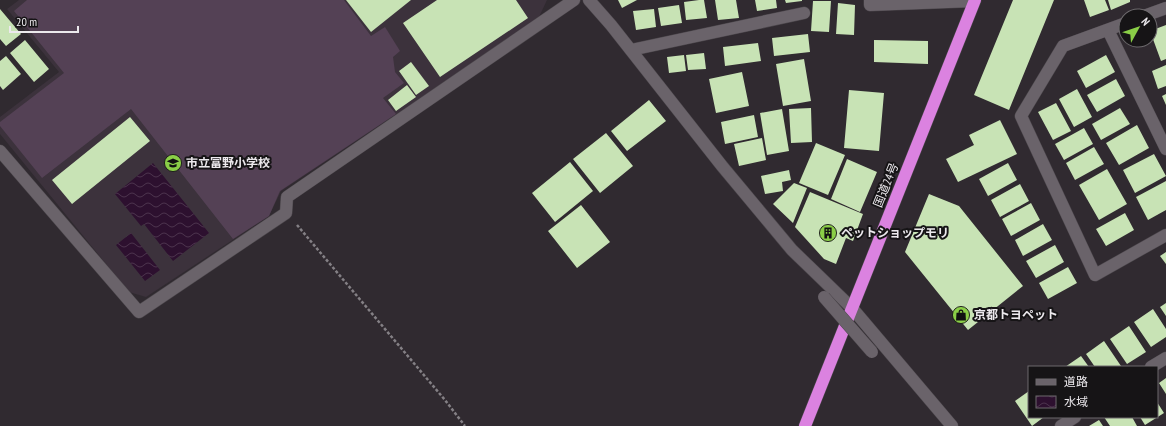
<svg xmlns="http://www.w3.org/2000/svg" width="1166" height="426" font-family="'PT Sans Narrow','Noto Sans JP',sans-serif">
<defs>
<pattern id="water-waves" width="16" height="10" patternUnits="userSpaceOnUse"><rect width="16" height="10" fill="#2d102f"/><path d="M0 5q4-4 8 0t8 0" fill="none" stroke="#4c334d"/></pattern>
</defs>
<rect width="100%" height="100%" fill="#302a30"/>
<path fill="#3c323c" d="M 19,0 L 547,0 L 539,17 L 439,86 L 281,191 L 269,216 L 146,297 L 129,292 L 0,134 L 0,117 L 59,72 L 7,9 Z"/>
<path fill="#544155" d="M 27,0 L 344,0 L 371,36 L 385,27 L 400,51 L 393,57 L 395,72 L 404,83 L 383,98 L 396,114 L 280,191 L 269,216 L 233,239 L 131,109 L 42,178 L 0,126 L 0,122 L 64,73 L 14,11 Z"/>
<path fill="url(#water-waves)" d="M 153,163 L 209,233 L 173,261 L 144,224 L 141,226 L 115,194 Z
M 131,233 L 160,270 L 145,281 L 116,245 Z"/>
<path fill="#c8e3b5" d="M 346,0 L 411,0 L 371,32 Z
M 437,0 L 516,0 L 528,18 L 440,77 L 403,23 Z
M 618,0 L 637,0 L 622,8 Z
M 699,0 L 704,0 L 707,18 L 686,20 L 684,2 Z
M 715,0 L 736,0 L 739,18 L 718,20 Z
M 755,0 L 776,0 L 777,8 L 757,11 Z
M 785,0 L 802,0 L 802,1 L 786,3 Z
M 1013,0 L 1054,0 L 1009,110 L 974,95 Z
M 1084,0 L 1105,0 L 1109,10 L 1090,17 Z
M 1108,0 L 1130,0 L 1130,2 L 1111,10 Z
M 813,1 L 831,1 L 829,32 L 811,31 Z
M 838,3 L 855,5 L 854,35 L 836,34 Z
M 679,5 L 682,23 L 661,26 L 658,8 Z
M 0,9 L 21,34 L 6,46 L 0,39 Z
M 654,9 L 656,27 L 636,30 L 633,11 Z
M 1166,25 L 1166,59 L 1161,61 L 1150,31 Z
M 808,34 L 810,52 L 774,56 L 772,38 Z
M 25,40 L 49,69 L 34,82 L 10,53 Z
M 874,40 L 928,41 L 928,64 L 874,62 Z
M 758,43 L 761,61 L 725,66 L 723,47 Z
M 704,53 L 706,69 L 688,70 L 686,55 Z
M 684,55 L 686,71 L 669,73 L 667,57 Z
M 1106,55 L 1115,72 L 1086,88 L 1077,71 Z
M 6,56 L 21,74 L 3,90 L 0,86 L 0,61 Z
M 804,59 L 811,101 L 783,106 L 776,64 Z
M 411,62 L 429,86 L 416,95 L 399,71 Z
M 1166,65 L 1166,86 L 1158,89 L 1152,71 Z
M 742,72 L 749,106 L 716,113 L 709,79 Z
M 1116,79 L 1125,96 L 1097,112 L 1087,95 Z
M 407,85 L 416,97 L 396,111 L 388,100 Z
M 1077,89 L 1092,117 L 1074,127 L 1059,99 Z
M 849,90 L 884,93 L 879,151 L 844,148 Z
M 1166,94 L 1166,105 L 1162,96 Z
M 649,100 L 666,121 L 627,151 L 611,131 Z
M 1056,103 L 1071,131 L 1053,140 L 1038,112 Z
M 811,108 L 812,142 L 791,143 L 789,109 Z
M 1120,108 L 1130,124 L 1101,140 L 1092,124 Z
M 782,109 L 789,151 L 767,155 L 760,113 Z
M 754,115 L 758,137 L 725,144 L 721,122 Z
M 130,117 L 150,141 L 72,204 L 52,180 Z
M 1000,120 L 1017,154 L 958,182 L 946,159 L 974,145 L 969,135 Z
M 1137,125 L 1149,148 L 1119,165 L 1106,143 Z
M 1084,128 L 1093,144 L 1064,160 L 1055,144 Z
M 606,133 L 633,166 L 600,193 L 573,159 Z
M 762,138 L 766,160 L 739,166 L 734,144 Z
M 816,143 L 845,155 L 828,195 L 799,183 Z
M 1094,147 L 1104,164 L 1075,180 L 1066,163 Z
M 1154,154 L 1166,176 L 1135,193 L 1123,170 Z
M 847,159 L 877,172 L 860,212 L 831,199 Z
M 570,162 L 593,191 L 555,222 L 532,193 Z
M 1008,163 L 1017,180 L 988,196 L 979,179 Z
M 1107,169 L 1127,204 L 1099,220 L 1079,185 Z
M 789,170 L 791,180 L 782,182 L 783,191 L 765,194 L 761,176 Z
M 1166,181 L 1166,210 L 1148,220 L 1136,197 Z
M 794,183 L 807,188 L 793,223 L 773,204 Z
M 1020,184 L 1029,201 L 1000,217 L 991,200 Z
M 810,192 L 863,214 L 853,241 L 846,238 L 836,264 L 824,259 L 795,227 Z
M 929,194 L 959,206 L 1023,286 L 968,330 L 905,252 Z
M 1031,203 L 1040,220 L 1011,236 L 1002,219 Z
M 581,205 L 610,242 L 577,268 L 548,231 Z
M 1125,213 L 1134,230 L 1106,246 L 1096,229 Z
M 1043,224 L 1052,240 L 1023,256 L 1015,240 Z
M 1055,245 L 1064,262 L 1036,278 L 1026,261 Z
M 1166,252 L 1166,264 L 1160,256 Z
M 1068,267 L 1077,283 L 1048,299 L 1039,283 Z
M 1166,303 L 1166,316 L 1160,307 Z
M 1153,309 L 1166,329 L 1166,337 L 1151,347 L 1134,322 Z
M 1129,326 L 1146,352 L 1127,364 L 1110,339 Z
M 1104,341 L 1121,366 L 1120,367 L 1095,367 L 1086,354 Z
M 1081,356 L 1089,367 L 1065,367 Z
M 1166,378 L 1166,394 L 1159,383 Z
M 1029,391 L 1029,417 L 1044,417 L 1032,426 L 1015,401 Z
M 1157,402 L 1164,413 L 1145,425 L 1140,417 L 1157,417 Z
M 1104,417 L 1132,417 L 1137,426 L 1110,426 Z
M 1099,420 L 1103,426 L 1089,426 Z"/>
<g fill="none" stroke-linecap="round" stroke-linejoin="round">
<g stroke="#4b464b" stroke-width="13">
<path id="street" d="M 589,0 L 611,25 L 722,166 L 792,250 L 852,308 L 952,426
M 870,0 L 870,5 L 974,1
M 1144,16 L 1166,8
M 1126,23 L 1063,46 L 1021,116 L 1095,275 L 1166,235
M 1108,30 L 1166,149
M 631,50 L 804,13
M 0,151 L 139,312 L 286,213 L 287,197 L 574,0
M 1151,367 L 1166,358
M 1061,426 L 1075,417"/>
</g>
<g stroke="#4b464b" stroke-width="13">
<path id="highway" d="M 805,426 L 975,0"/>
</g>
<path stroke="#848085" stroke-width="2.5" stroke-dasharray="3 2" stroke-linecap="butt" d="M 297,225 L 445,400 L 465,426"/>
<use href="#street" stroke="#6a636a" stroke-width="12"/>
<use href="#highway" stroke="#db82e0" stroke-width="12"/>
<g stroke="#4b464b" stroke-width="13" stroke-linecap="butt">
<path id="street-bridge" d="M 824,297 L 872,352"/>
</g>
<use href="#street-bridge" stroke="#6a636a" stroke-width="12"/>
</g>
<defs>
<g id="school-disc" transform="scale(0.9)"><circle r="9.5" fill="#8ace47" stroke="#161416"/><path d="M0-5L7-2L0 1L-7-2ZM-4 1L0 2.5L4 1V4Q0 6-4 4Z" fill="#111"/></g>
<g id="building-disc" transform="scale(0.9)"><circle r="9.5" fill="#8ace47" stroke="#161416"/><path d="M-4-6H4V6H1V3H-1V6H-4ZM-2.5-4.3h1.7v1.8h-1.7ZM.8-4.3h1.7v1.8H.8ZM-2.5-1h1.7V.8h-1.7ZM.8-1h1.7V.8H.8Z" fill="#111"/></g>
<g id="shop-disc" transform="scale(0.9)"><circle r="9.5" fill="#8ace47" stroke="#161416"/><path d="M-5-2.5h2.3a2.7 3.5 0 0 1 5.4 0H5L5.5 6h-11ZM-1.5-2.5h3a1.5 2.3 0 0 0-3 0Z" fill="#111"/></g>
</defs>
<g fill-rule="evenodd">
<use href="#school-disc" x="173" y="163"/>
<use href="#building-disc" x="828" y="233"/>
<use href="#shop-disc" x="961" y="315"/>
</g>
<g text-anchor="middle" stroke-width="4" stroke-linejoin="round" paint-order="stroke">
<g font-size="12" font-weight="bold" fill="#ece9ed" stroke="#161416" text-anchor="start">
<text x="186" y="167">市立富野小学校</text>
<text x="841" y="237">ペットショップモリ</text>
<text x="974" y="319">京都トヨペット</text>
</g>
<g font-size="12" fill="#ece9ed" stroke="#161416">
<text transform="translate(886 185) rotate(-68)" y="4">国道24号</text>
</g>
</g>
<rect x="1028" y="366" width="130" height="52" fill="#161416" stroke="#6c696c"/>
<rect x="1036" y="379" width="20" height="6" fill="#6a636a" stroke="#6c696c"/>
<text x="1064" y="386" font-size="12" fill="#ece9ed">道路</text>
<rect x="1036" y="396" width="20" height="12" fill="url(#water-waves)" stroke="#6c696c"/>
<text x="1064" y="406" font-size="12" fill="#ece9ed">水域</text>
<g transform="translate(1138 28) rotate(50)"><circle r="19" fill="#161416" stroke="#6c696c"/>
<path d="M0-3L7 15L0 10L-7 15Z" fill="#8ace47"/>
<text y="-6" font-size="11" font-weight="bold" text-anchor="middle" fill="#ece9ed">N</text>
</g>
<path d="M10 26v6h68v-6" fill="none" stroke="#ece9ed" stroke-width="2"/>
<text x="16" y="26" font-size="12" fill="#ece9ed" stroke="#161416" stroke-width="3" paint-order="stroke">20 m</text>
</svg>
